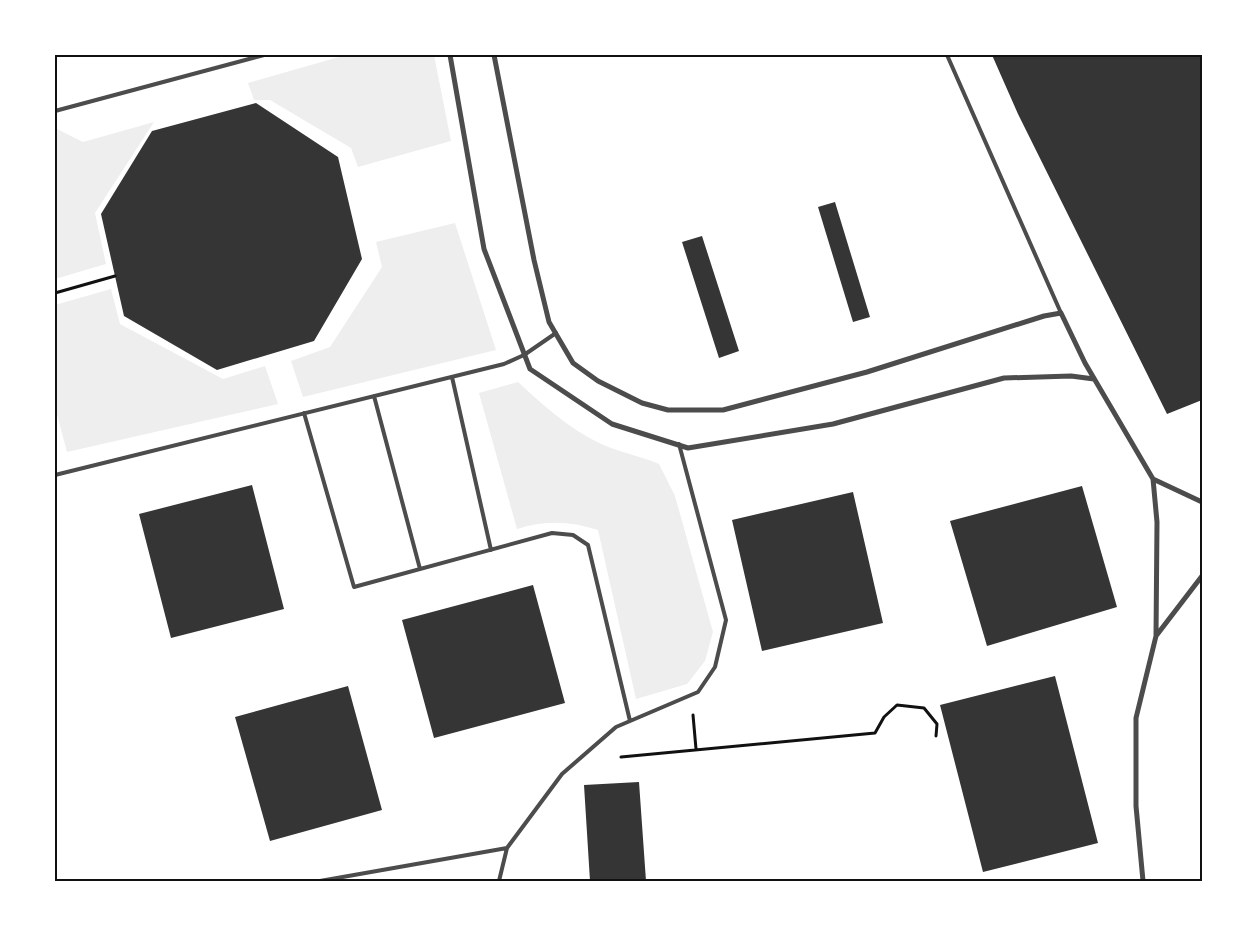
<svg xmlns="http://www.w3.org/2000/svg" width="1257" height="936" font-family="Barlow,sans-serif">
<rect width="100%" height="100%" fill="#fff"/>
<path fill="#eee" d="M 346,55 L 434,55 L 451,141 L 358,167 L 351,148 L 270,100 L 254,100 L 248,83 Z
M 154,122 L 95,213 L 106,264 L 55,279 L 55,128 L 83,142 Z
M 455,223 L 496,350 L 303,397 L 291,361 L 330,347 L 382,267 L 376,242 Z
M 111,289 L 120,324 L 223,379 L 265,366 L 278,404 L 67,452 L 55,407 L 55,305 Z
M 518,382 C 546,408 575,434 611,448 C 627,454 643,457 659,464 L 675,496 L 713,632 L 705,661 L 687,684 L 636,699 L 598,530 C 571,521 544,520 517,529 L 479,393 Z"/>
<path fill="#353535" d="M 992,55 L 1202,55 L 1202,400 L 1167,414 L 1018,114 Z
M 256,103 L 338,157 L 362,259 L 314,341 L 217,370 L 124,316 L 101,214 L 152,131 Z
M 835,202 L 870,317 L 853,322 L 818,207 Z
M 702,236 L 739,351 L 719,358 L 682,242 Z
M 252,485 L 284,609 L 171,638 L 139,514 Z
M 1082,486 L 1117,607 L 987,646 L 950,521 Z
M 853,492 L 883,623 L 762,651 L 732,520 Z
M 533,585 L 565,703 L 434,738 L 402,620 Z
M 1055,676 L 1098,843 L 983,872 L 940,705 Z
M 348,686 L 382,810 L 270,841 L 235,717 Z
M 639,782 L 646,881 L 590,881 L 584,785 Z"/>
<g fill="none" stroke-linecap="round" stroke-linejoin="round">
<path stroke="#111" stroke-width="3" d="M 55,293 L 115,276
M 693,715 L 696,749
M 621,757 L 875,733 L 884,717 L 897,705 L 924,708 L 937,724 L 936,736"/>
<path stroke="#4c4c4c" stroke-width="4" d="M 947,55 L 1061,313
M 55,111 L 264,55
M 452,377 L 491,550
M 374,396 L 420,569
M 304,413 L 354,587 L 552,533 L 573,535 L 588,545 L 630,721
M 55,475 L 504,364 L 524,355 L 556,333
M 320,881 L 507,848
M 499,881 L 507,848 L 562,774 L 616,727 L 698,692 L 715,667 L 726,620 L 679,444"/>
<path stroke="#4c4c4c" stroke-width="5" d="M 450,55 L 484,249 L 530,369 L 612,424 L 688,448 L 833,424 L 1004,378 L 1071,376 L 1094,379
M 494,55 L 534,260 L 549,322 L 573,363 L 598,381 L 642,403 L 668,410 L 723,410 L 867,372 L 1044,316 L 1061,313 L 1085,363 L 1153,479 L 1157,522 L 1156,636
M 1153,479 L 1202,502
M 1143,881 L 1136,806 L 1136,718 L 1156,636 L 1202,576"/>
</g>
<rect width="1257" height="936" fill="none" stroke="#ffffff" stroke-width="112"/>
<rect x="56" y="56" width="1145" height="824" fill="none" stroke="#111" stroke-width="2"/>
</svg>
